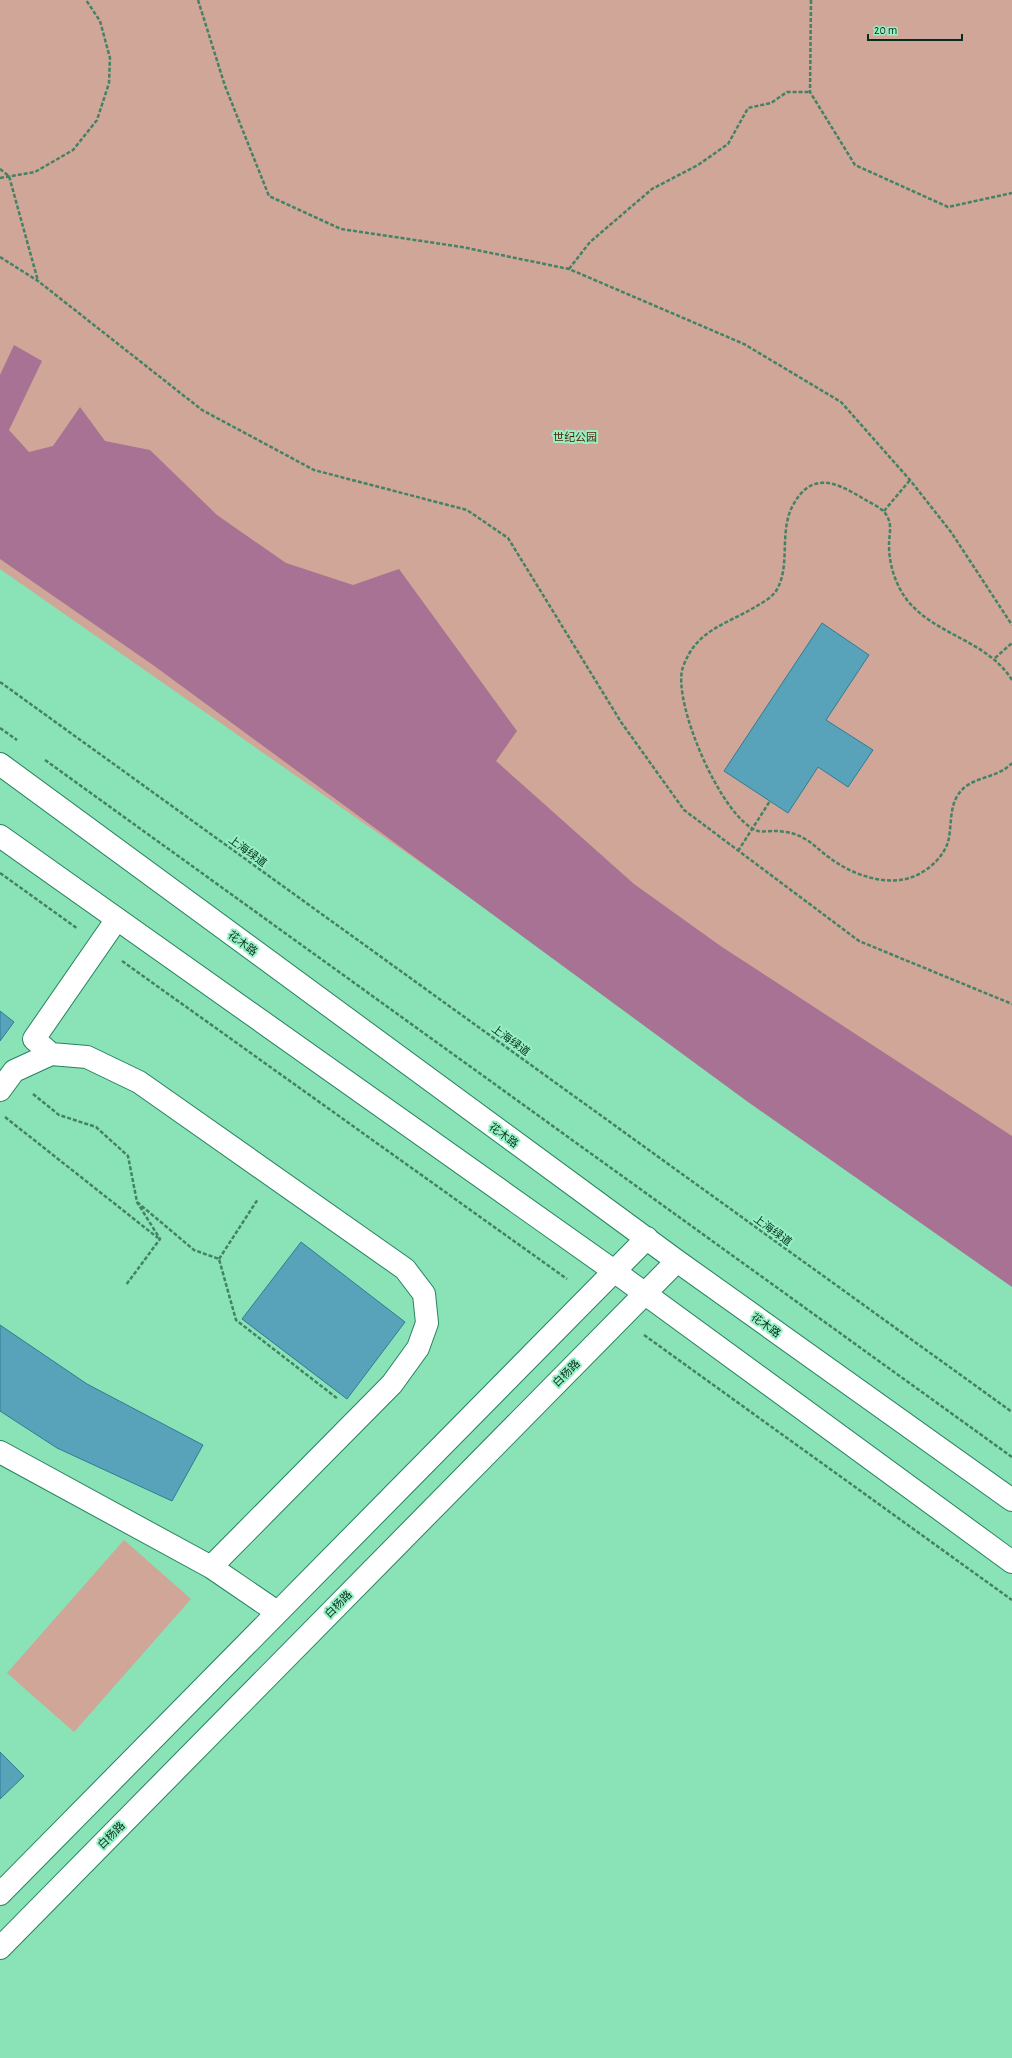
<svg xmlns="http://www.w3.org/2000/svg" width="1012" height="2058" font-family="'Alegreya Sans','Noto Sans SC',sans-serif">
<rect width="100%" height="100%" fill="#8ae2b7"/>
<path fill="#cfa697" d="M 0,0 L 1012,0 L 1012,1276 L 0,569 Z
M 124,1540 L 191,1599 L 74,1732 L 7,1673 Z"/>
<path fill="#a77293" d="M 14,345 L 42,361 L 9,430 L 29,452 L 53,446 L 80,407 L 105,441 L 150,450 L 217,515 L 286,563 L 353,585 L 399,569 L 517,731 L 496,761 L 634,884 L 722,947 L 1012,1136 L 1012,1287 L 748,1102 L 153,665 L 0,559 L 0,375 Z"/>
<path fill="#58a2ba" stroke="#2d7e96" d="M 822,623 L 869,655 L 826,720 L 873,750 L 848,787 L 818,767 L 788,813 L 724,771 Z
M 0,1011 L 14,1022 L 0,1041 Z
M 301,1242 L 405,1322 L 347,1399 L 242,1319 Z
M 0,1325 L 87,1384 L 203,1445 L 172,1501 L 57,1448 L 0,1411 Z
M 0,1752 L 24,1776 L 0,1799 Z"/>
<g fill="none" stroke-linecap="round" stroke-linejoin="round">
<g stroke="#25835d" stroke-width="24">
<path id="minor" d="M 51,1054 L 34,1039 L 117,919
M 0,1090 L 14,1071 L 51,1054 L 87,1057 L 139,1082 L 405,1269 L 424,1294 L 427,1323 L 418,1348 L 392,1384 L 211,1567
M 0,1452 L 211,1567 L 277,1612"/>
</g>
<g stroke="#25835d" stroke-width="24">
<path id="major" d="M 0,764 L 677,1261 L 1012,1500
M 0,836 L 614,1271 L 1012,1562
M 0,1894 L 647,1238
M 0,1948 L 677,1261"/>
</g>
<path stroke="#448265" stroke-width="2.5" stroke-dasharray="4 2" stroke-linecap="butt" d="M 198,0 L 225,86 L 269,196 L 341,229 L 462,247 L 569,269 L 744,344 L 841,402 L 910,480 L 951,532 L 1012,625
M 811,0 L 810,92 L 855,165 L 948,207 L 1012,193
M 0,169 L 9,176 L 38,281
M 0,178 L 35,172 L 73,150 L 97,120 L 109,83 L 110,58 L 100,21 L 86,0
M 0,257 L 38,281 L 202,410 L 314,470 L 467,510 L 508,538 L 621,722 L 684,810 L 859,941 L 1012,1004
M 569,269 L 590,242 L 652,189 L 698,165 L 728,144 L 748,108 L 771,103 L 787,92 L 810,92
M 884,511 L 910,480
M 995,658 L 1012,643
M 1012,680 C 987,640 936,636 907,600 C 895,584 889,564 889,545 C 889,536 892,526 888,518 C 884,508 872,504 864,499 C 836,482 811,470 792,507 C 779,533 791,567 776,591 C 771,598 762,603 755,607 C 725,625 696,630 683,667 C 671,700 722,820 758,831 C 762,832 769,831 774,831 C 784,831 796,833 805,839 C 814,844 821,852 830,858 C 848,872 876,883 900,880 C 920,878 942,861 948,842 C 952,827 949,808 958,795 C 969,776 998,779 1012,763
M 0,682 L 1012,1412
M 0,728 L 17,740
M 45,760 L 1012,1457
M 738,851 L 770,801
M 0,873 L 78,929
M 122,961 L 567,1279
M 33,1094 L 59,1115 L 96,1127 L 128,1156 L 137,1202 L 160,1239 L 126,1285
M 5,1117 L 158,1238
M 137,1202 L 194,1250 L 219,1259 L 236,1320 L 338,1399
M 219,1259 L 258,1199
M 644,1335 L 1012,1600"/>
<use href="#minor" stroke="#fff" stroke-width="22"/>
<use href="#major" stroke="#fff" stroke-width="22"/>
</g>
<g text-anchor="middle" stroke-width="4" stroke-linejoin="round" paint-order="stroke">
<g font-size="11" fill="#572007" stroke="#97f0c4">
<text x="575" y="441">世纪公园</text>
</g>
<g font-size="11" fill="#052d1d" stroke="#97f0c4">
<text transform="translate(248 851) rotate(36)" y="4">上海绿道</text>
<text transform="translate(243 943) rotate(36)" y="4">花木路</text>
<text transform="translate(511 1040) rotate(36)" y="4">上海绿道</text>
<text transform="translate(504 1135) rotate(36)" y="4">花木路</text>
<text transform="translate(773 1230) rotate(36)" y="4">上海绿道</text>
<text transform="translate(766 1325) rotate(35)" y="4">花木路</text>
<text transform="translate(566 1373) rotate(-45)" y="4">白杨路</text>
<text transform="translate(338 1604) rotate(-45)" y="4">白杨路</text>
<text transform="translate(111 1835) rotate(-45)" y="4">白杨路</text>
</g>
</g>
<path d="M868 34v6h94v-6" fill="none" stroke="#052d1d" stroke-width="2"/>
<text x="874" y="34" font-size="12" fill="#052d1d" stroke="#97f0c4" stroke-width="3" paint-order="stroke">20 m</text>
</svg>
